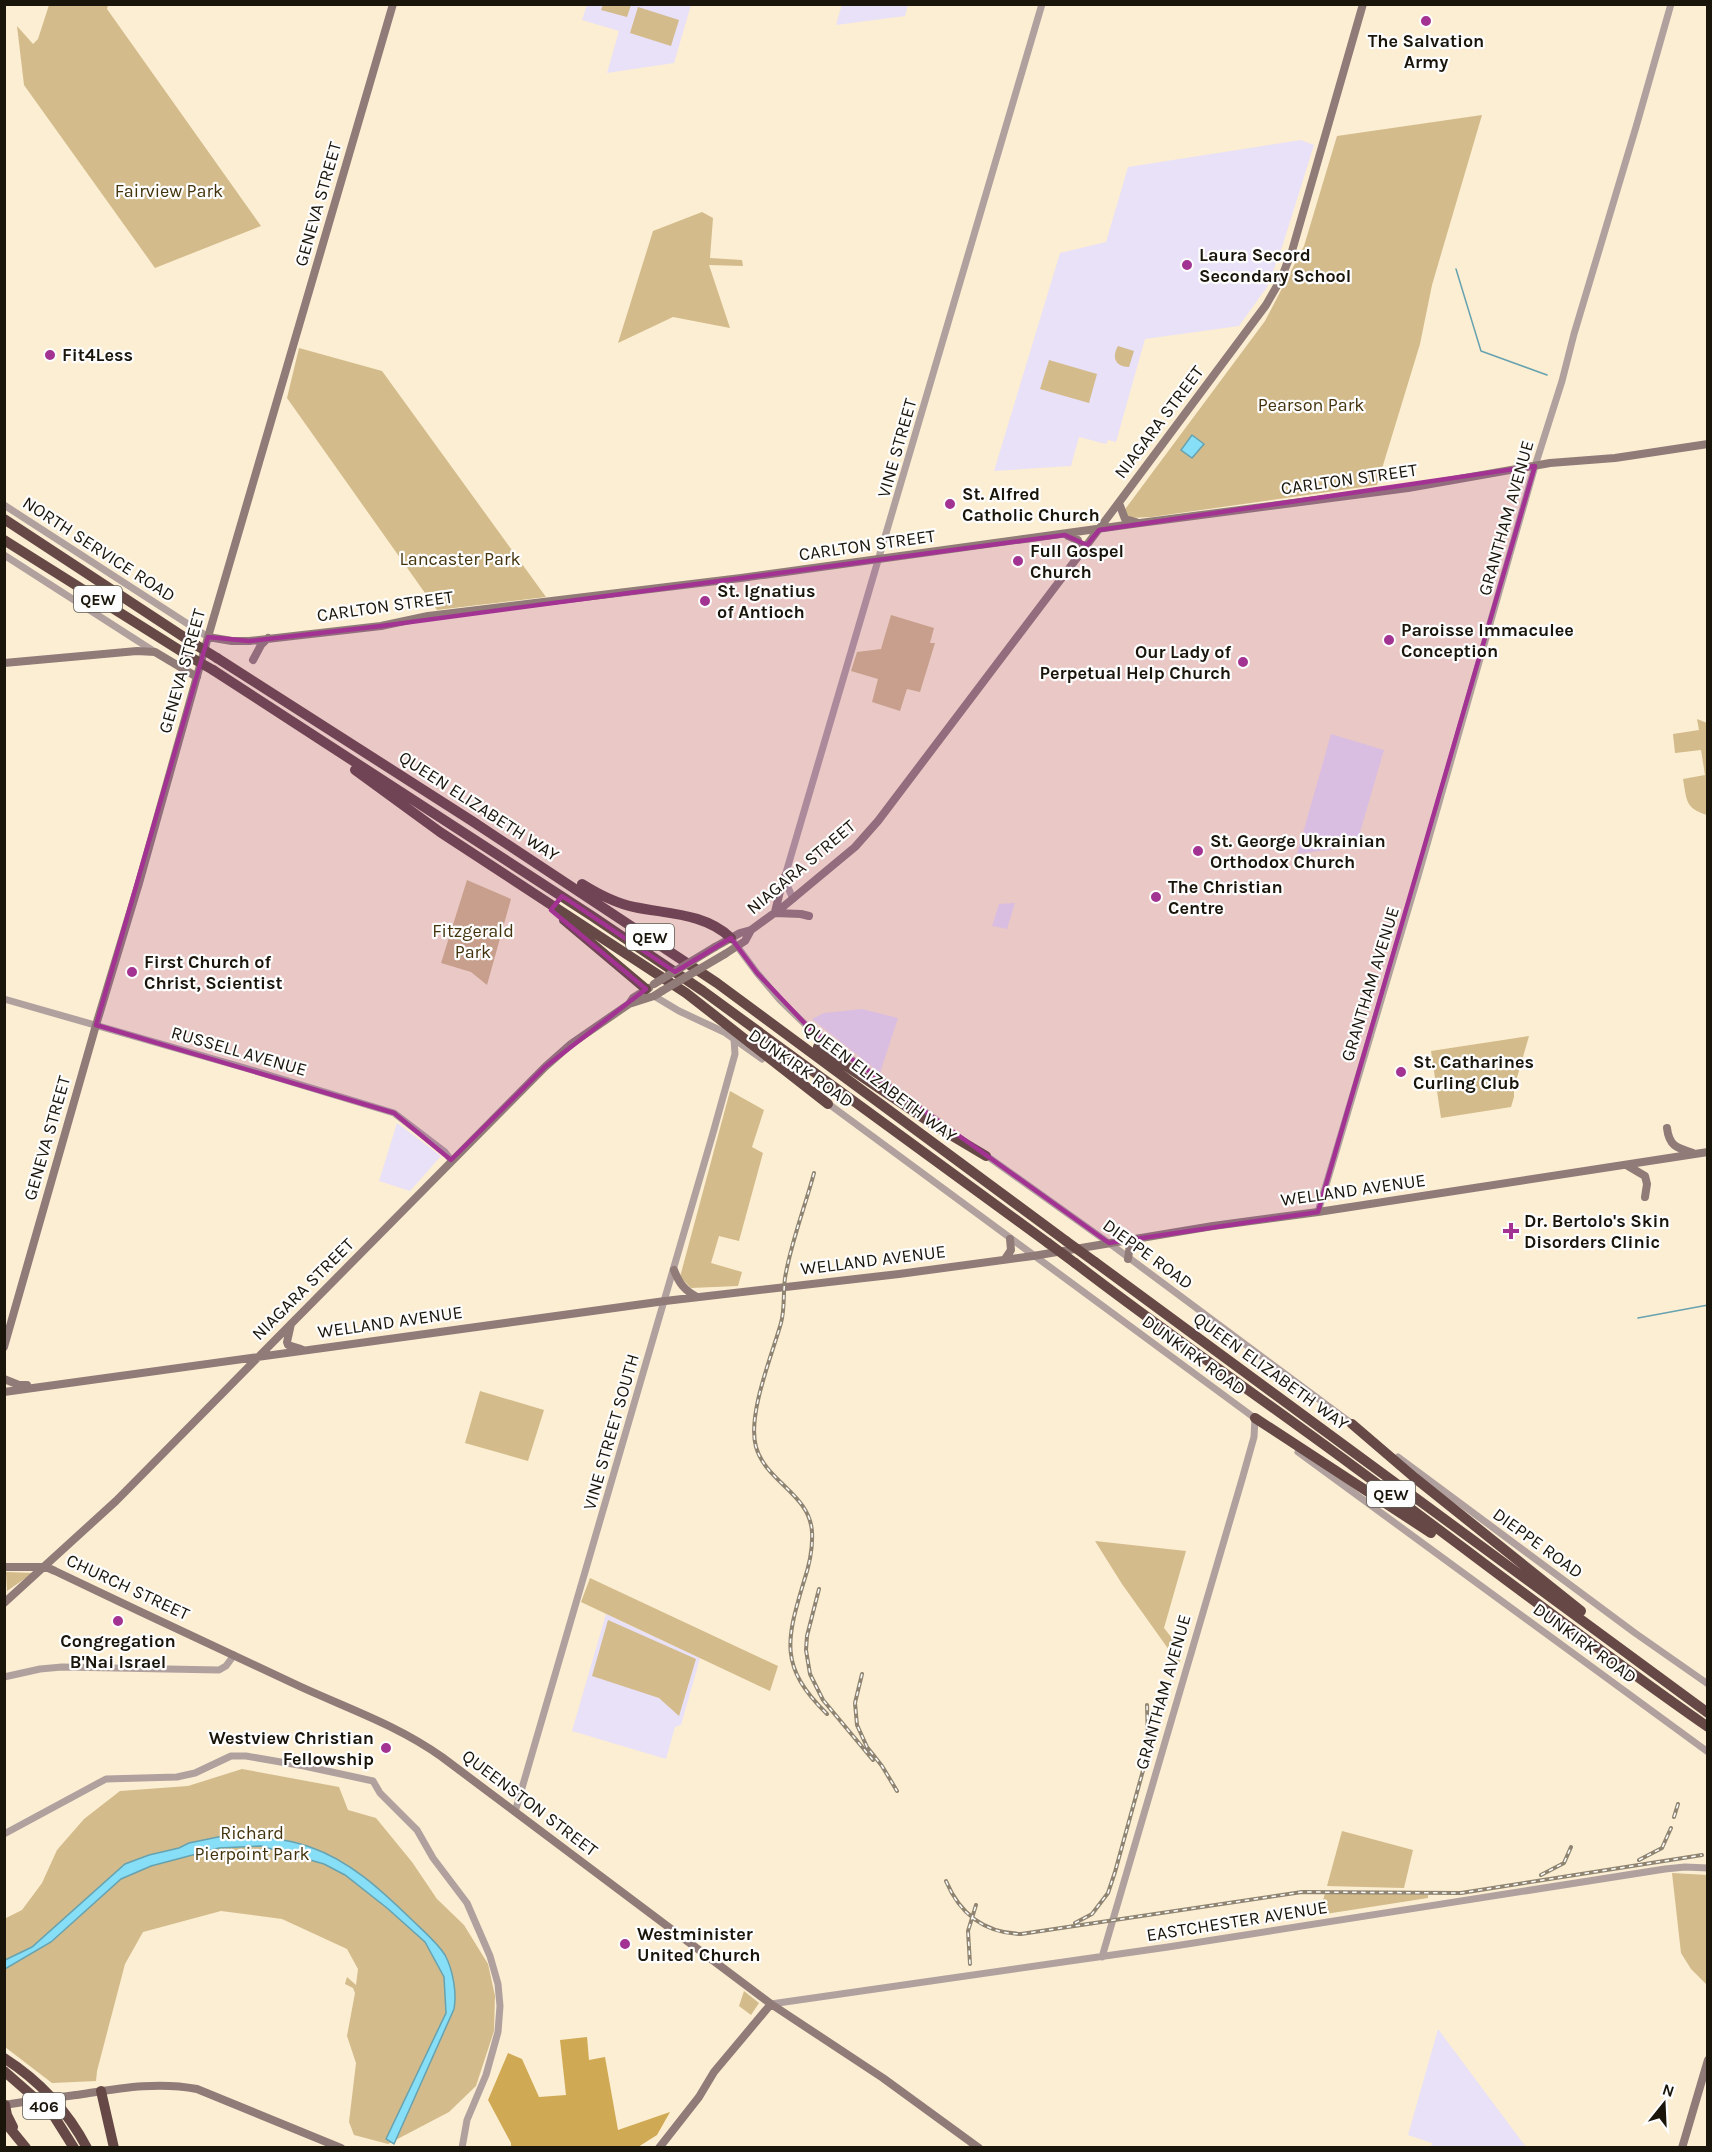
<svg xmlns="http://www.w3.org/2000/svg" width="1712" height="2152" font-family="Karla,sans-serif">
<rect width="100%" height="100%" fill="#fceed2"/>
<path fill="#e9e1f7" d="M 842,4 L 908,4 L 908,5 L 905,16 L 836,25 Z
M 587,5 L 691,5 L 674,63 L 607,73 L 619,31 L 582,20 Z
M 1301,140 L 1314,145 L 1283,244 L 1267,287 L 1239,326 L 1145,339 L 1116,442 L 1108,440 L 1106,444 L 1079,437 L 1071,466 L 994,471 L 1060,253 L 1106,242 L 1128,167 Z
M 1331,734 L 1384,750 L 1356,846 L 1297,854 Z
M 1015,903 L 1007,929 L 992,926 L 999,904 Z
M 862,1009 L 898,1018 L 880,1073 L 812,1019 L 824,1013 Z
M 397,1123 L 441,1156 L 410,1191 L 379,1181 Z
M 606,1614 L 700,1658 L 681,1725 L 675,1727 L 666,1759 L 572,1731 Z
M 1438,2029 L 1526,2147 L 1431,2147 L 1432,2143 L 1408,2135 Z"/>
<path fill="#d3bb8b" d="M 49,5 L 108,5 L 107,9 L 261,226 L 155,268 L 24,85 L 17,26 L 33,44 L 38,39 Z
M 603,5 L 603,4 L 631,5 L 627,17 L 601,10 Z
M 638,7 L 679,20 L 671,46 L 630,33 Z
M 1482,115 L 1432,285 L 1420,344 L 1377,485 L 1152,517 L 1127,518 L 1123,512 L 1265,321 L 1304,246 L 1337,136 Z
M 702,212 L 713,218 L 710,258 L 742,260 L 743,266 L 709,265 L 730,328 L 673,317 L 618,343 L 653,231 Z
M 1118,346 L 1134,351 L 1129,367 C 1116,367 1111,358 1118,346 Z
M 299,348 L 382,371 L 546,597 L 437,610 L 287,398 Z
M 1049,360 L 1097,374 L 1089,403 L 1040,389 Z
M 891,615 L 934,628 L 930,643 L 935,643 L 920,692 L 907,689 L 900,711 L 872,702 L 878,679 L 851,671 L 857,652 L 881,649 Z
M 1697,719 L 1707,723 L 1707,815 C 1685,808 1687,801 1683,779 L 1705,775 L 1701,750 L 1675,753 L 1673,734 L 1699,730 Z
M 467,880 L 511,899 L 487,985 L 471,972 L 441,963 Z
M 1529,1036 L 1514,1088 L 1514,1097 L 1511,1107 L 1441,1118 L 1431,1051 Z
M 730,1091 L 764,1110 L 752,1147 L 763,1153 L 739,1241 L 719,1236 L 711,1263 L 742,1272 L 738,1286 L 691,1288 L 680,1277 Z
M 480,1391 L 544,1410 L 528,1461 L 465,1443 Z
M 1095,1541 L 1186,1551 L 1164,1628 L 1183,1652 L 1179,1664 L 1122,1584 Z
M 6,1572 L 33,1573 L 7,1591 Z
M 590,1578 L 778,1666 L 770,1691 L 581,1602 Z
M 608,1620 L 696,1659 L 679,1716 L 659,1698 L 592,1676 Z
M 242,1769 L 339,1787 L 348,1810 L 376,1818 L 412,1862 L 437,1899 L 464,1925 L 488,1964 L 495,1996 L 494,2031 L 476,2086 L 449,2112 L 388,2144 L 354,2135 L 349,2122 L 356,2063 L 347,2036 L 355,1993 L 353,1988 L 345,1984 L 347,1977 L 356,1985 L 358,1969 L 347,1949 L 282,1919 L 221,1911 L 143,1932 L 125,1964 L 97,2071 L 96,2081 L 52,2083 L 5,2047 L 4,1919 L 22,1910 L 42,1883 L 57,1850 L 84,1819 L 120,1791 L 188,1786 Z
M 1342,1831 L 1413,1850 L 1404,1888 L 1327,1886 Z
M 1672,1873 L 1707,1875 L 1707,1985 L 1691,1969 L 1681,1953 Z
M 1325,1893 L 1428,1895 L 1428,1898 L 1319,1915 Z
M 744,1991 L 759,2003 L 751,2015 L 739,2006 Z"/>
<path fill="#d0a954" d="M 587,2037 L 589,2060 L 605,2057 L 618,2130 L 670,2112 L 657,2135 L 638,2147 L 511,2147 L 511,2143 L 488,2100 L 508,2053 L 522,2059 L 539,2097 L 566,2095 L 560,2040 Z"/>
<path fill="#87def7" stroke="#66a2b0" stroke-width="1.5" d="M 1192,435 L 1204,444 L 1192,458 L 1181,450 Z
M 218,1837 C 249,1837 281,1836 310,1847 C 350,1861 380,1889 410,1918 C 422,1930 436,1941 445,1955 C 453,1970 457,1993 454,2009 L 394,2144 L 386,2139 L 446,2013 L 444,1977 L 425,1942 L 387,1908 L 345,1875 L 324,1864 L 261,1846 L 219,1848 L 151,1866 L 121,1879 L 51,1942 L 5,1969 L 5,1960 L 32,1947 L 125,1864 L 149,1855 L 179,1848 L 189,1843 Z"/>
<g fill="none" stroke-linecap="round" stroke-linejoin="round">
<path stroke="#66a2b0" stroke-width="1.5" d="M 1456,269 L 1481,351 L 1547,375
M 1638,1318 L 1708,1305"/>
<path stroke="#b0a19f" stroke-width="7" d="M 4,505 L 208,637
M 4,555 L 155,652
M 793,899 L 787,885 L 785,876 L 1042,4
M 731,938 L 757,973 L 780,1000 L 811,1030 L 946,1127
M 654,996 L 679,1011 L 724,1032 L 762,1059
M 4,999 L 252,1070 L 394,1113 L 445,1152 L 451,1160
M 826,1102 L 1256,1419
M 984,1154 L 1109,1243 L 1355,1426
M 1318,1212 L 1418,876 L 1535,466 L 1562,381 L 1574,334 L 1636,127 L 1671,4
M 1298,1452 L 1708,1752
M 1398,1457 L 1635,1633 L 1708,1684
M 4,1677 L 40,1669 L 62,1667 L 219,1670 L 226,1666 L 234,1655
M 515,1812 L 713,1133 L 735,1054 L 734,1039
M 4,1834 L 106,1779 L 177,1777 L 195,1773 L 231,1756 L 246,1756 L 304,1766 L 373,1781 L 380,1793 L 417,1830 L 433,1858 L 467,1903 L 490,1956 L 498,1984 L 500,2006 L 498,2032 L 486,2075 L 467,2120 L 462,2148
M 1102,1957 L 1243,1476 L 1254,1437 L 1255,1418
M 771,2004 L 1168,1947 L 1665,1869 L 1685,1867 L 1708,1868"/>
<path stroke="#907b78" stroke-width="8" d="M 1119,503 L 1125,519 L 1136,522
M 1068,536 L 1078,540 L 1076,558
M 208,637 L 232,641 L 249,641 L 381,626 L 428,616 L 741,578 L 1140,523 L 1408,488 L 1550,463 L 1615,458 L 1708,444
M 253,660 L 261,645 L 268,638
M 4,663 L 137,651 L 155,652 L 197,677
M 775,912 L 782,883 L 785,876
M 775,913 L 801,914 L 809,916
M 715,947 L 740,933 L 751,930 L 784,906 L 855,847 L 878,821 L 1117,505 L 1266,305 L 1281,279 L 1292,251 L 1363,4
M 725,954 L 745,941 L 751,930
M 629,1004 L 654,996 L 662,991
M 1667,1128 C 1669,1146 1677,1148 1693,1153
M 1628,1166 L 1645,1176 L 1647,1184 L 1645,1197
M 1005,1259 L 1011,1250 L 1010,1239
M 1128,1259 L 1130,1245 L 1136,1240
M 674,1270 C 679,1283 684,1290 697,1297
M 291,1324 L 287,1342 L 288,1345 L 301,1349
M 4,1347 L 96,1025 L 139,883 L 208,637 L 393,4
M 4,1379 L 19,1385 L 27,1385
M 4,1392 L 665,1301 L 899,1274 L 1033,1256 L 1213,1226 L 1318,1212 L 1708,1152
M 4,1567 L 46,1567 L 55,1571 C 136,1610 218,1648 299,1686 C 349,1709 397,1725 442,1757 L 771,2004 L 883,2078 L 979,2148
M 4,1603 L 116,1501 L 545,1067 L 571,1044 L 629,1004 L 633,998 L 649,988
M 76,2095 C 116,2089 156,2081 197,2089 L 341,2148
M 4,2105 L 30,2101
M 659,2148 L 699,2097 L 714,2072 L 771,2004
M 1682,2148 L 1708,2060"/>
<path stroke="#664946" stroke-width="10" d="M 4,519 L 196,645
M 4,540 L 192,658
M 217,658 L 472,821 L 717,983 L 1066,1241
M 213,670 L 592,916 L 703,991 L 1048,1243
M 355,770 L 440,832 L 686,993 L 828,1104
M 582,884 C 598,894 615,903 634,907 C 667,914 705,913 731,938
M 564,920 L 646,989
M 818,1047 L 934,1125 L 986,1156
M 1095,1262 L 1708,1713
M 1075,1263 C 1166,1333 1261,1398 1353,1466 C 1472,1553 1587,1643 1708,1727
M 1255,1418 L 1431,1533
M 1352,1424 L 1415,1478 L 1581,1611
M 4,2058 C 40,2081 67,2110 87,2148
M 4,2071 L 52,2113 L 74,2148
M 101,2091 L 114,2148
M 5,2105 L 7,2115 L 13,2127
M 4,2121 L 26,2148"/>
<g stroke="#8e8471" stroke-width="4">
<path id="rail" d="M 814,1173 C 805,1207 791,1242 785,1278 C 783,1293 785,1308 781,1323 C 772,1355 747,1415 756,1447 C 766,1482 810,1494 812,1532 C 813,1549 809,1566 804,1581 C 786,1641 779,1667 827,1714
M 819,1589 L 807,1636 L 806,1650 L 810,1674 L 823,1700 L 873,1760
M 862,1674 L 855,1703 L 857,1725 L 867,1747 L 882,1766 L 897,1791
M 1674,1817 L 1678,1804
M 1639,1860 L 1662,1848 L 1671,1828
M 1541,1875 L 1564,1863 L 1571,1847
M 946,1881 C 960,1914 984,1933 1021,1934 L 1302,1892 L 1461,1893 L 1702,1855
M 1075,1923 L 1092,1914 L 1108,1893 L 1115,1872 L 1147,1756 L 1148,1741 L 1147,1705
M 970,1964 L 968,1931 L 976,1905"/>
</g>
<use href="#rail" stroke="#fdfdfd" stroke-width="1.5" stroke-dasharray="4.5" stroke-linecap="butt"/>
<path stroke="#907b78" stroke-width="8" d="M 654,984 L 715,947
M 662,991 L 725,954
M 30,2101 L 76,2095"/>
<path stroke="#664946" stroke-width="10" d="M 196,645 L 217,658
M 192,658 L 213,670
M 1066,1241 L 1095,1262
M 1048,1243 L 1075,1263"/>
</g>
<path fill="#a23392" fill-opacity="0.2" stroke="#a23392" stroke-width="4.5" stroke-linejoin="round" d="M 1535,466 L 1318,1212 L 1109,1243 L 811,1030 L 757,973 L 731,938 L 675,972 L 562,896 L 551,910 L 646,989 L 545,1067 L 451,1160 L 394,1113 L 96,1025 L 208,637 L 249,641 L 381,626 L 1065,535 L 1087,545 L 1099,530 Z"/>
<g fill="#a23392" stroke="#fdfdfd" stroke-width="2">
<circle cx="1426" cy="21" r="6"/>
<circle cx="1187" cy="265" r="6"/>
<circle cx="50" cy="355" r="6"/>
<circle cx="950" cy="504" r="6"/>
<circle cx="1018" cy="561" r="6"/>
<circle cx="705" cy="601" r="6"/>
<circle cx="1389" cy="640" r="6"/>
<circle cx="1243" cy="662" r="6"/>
<circle cx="1198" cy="851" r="6"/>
<circle cx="1156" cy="897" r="6"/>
<circle cx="132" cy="972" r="6"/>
<circle cx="1401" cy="1072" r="6"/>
<path d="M1508 1222h6v6h6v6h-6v6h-6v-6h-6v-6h6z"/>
<circle cx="118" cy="1621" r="6"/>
<circle cx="386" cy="1748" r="6"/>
<circle cx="625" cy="1944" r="6"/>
</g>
<g text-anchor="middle" stroke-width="4.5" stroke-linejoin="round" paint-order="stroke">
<g fill="#fdfdfd" stroke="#5e5b54" stroke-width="1.5">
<rect x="74" y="586" width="48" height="26" rx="4.5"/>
<rect x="626" y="924" width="48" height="26" rx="4.5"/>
<rect x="1367" y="1481" width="48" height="26" rx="4.5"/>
<rect x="23" y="2093" width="42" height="26" rx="4.5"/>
</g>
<g font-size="16" font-weight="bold" fill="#1a150b">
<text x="98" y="605">QEW</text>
<text x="650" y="943">QEW</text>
<text x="1391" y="1500">QEW</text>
<text x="44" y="2112">406</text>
</g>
<g font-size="18" font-weight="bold" fill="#1a150b" stroke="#fdfdfd" text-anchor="start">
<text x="1426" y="47" text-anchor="middle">The Salvation<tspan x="1426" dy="21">Army</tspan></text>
<text x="1199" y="261">Laura Secord<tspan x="1199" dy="21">Secondary School</tspan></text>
<text x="62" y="361">Fit4Less</text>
<text x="962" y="500">St. Alfred<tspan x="962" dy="21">Catholic Church</tspan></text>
<text x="1030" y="557">Full Gospel<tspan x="1030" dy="21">Church</tspan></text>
<text x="717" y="597">St. Ignatius<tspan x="717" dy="21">of Antioch</tspan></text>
<text x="1401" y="636">Paroisse Immaculee<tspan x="1401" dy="21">Conception</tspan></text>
<text x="1231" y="658" text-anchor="end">Our Lady of<tspan x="1231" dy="21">Perpetual Help Church</tspan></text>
<text x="1210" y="847">St. George Ukrainian<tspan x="1210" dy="21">Orthodox Church</tspan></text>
<text x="1168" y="893">The Christian<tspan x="1168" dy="21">Centre</tspan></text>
<text x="144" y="968">First Church of<tspan x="144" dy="21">Christ, Scientist</tspan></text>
<text x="1413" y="1068">St. Catharines<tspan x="1413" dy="21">Curling Club</tspan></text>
<text x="1524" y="1227">Dr. Bertolo's Skin<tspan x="1524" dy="21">Disorders Clinic</tspan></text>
<text x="118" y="1647" text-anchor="middle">Congregation<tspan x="118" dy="21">B'Nai Israel</tspan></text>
<text x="374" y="1744" text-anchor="end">Westview Christian<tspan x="374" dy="21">Fellowship</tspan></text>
<text x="637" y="1940">Westminister<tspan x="637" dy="21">United Church</tspan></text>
</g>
<g font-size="18" fill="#43330d" stroke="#fdfdfd">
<text x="169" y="197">Fairview Park</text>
<text x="1311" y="411">Pearson Park</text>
<text x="460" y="565">Lancaster Park</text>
<text x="473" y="937">Fitzgerald<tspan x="473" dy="21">Park</tspan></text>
<text x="252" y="1839">Richard<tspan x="252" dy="21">Pierpoint Park</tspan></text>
</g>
<g font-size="18" fill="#1a150b" stroke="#fdfdfd">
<text transform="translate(318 204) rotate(-74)" y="6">GENEVA STREET</text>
<text transform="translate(1159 422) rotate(-53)" y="6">NIAGARA STREET</text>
<text transform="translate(897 448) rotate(-74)" y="6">VINE STREET</text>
<text transform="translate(1349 479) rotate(-8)" y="6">CARLTON STREET</text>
<text transform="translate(1506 518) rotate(-74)" y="6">GRANTHAM AVENUE</text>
<text transform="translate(867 545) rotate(-8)" y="6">CARLTON STREET</text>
<text transform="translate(99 549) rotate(33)" y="6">NORTH SERVICE ROAD</text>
<text transform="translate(385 606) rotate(-8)" y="6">CARLTON STREET</text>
<text transform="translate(182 671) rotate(-74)" y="6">GENEVA STREET</text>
<text transform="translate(479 806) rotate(33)" y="6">QUEEN ELIZABETH WAY</text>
<text transform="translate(801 867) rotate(-40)" y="6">NIAGARA STREET</text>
<text transform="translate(1370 984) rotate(-73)" y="6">GRANTHAM AVENUE</text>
<text transform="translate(239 1051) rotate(16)" y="6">RUSSELL AVENUE</text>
<text transform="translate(801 1068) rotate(35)" y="6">DUNKIRK ROAD</text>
<text transform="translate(880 1082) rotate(37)" y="6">QUEEN ELIZABETH WAY</text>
<text transform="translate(47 1138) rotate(-74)" y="6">GENEVA STREET</text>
<text transform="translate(1353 1190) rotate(-8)" y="6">WELLAND AVENUE</text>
<text transform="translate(1148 1254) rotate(36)" y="6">DIEPPE ROAD</text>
<text transform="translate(873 1260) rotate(-7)" y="6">WELLAND AVENUE</text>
<text transform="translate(303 1289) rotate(-45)" y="6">NIAGARA STREET</text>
<text transform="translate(390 1322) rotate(-8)" y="6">WELLAND AVENUE</text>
<text transform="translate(1194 1355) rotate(36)" y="6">DUNKIRK ROAD</text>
<text transform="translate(1271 1371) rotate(36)" y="6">QUEEN ELIZABETH WAY</text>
<text transform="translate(611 1432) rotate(-74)" y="6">VINE STREET SOUTH</text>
<text transform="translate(1538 1543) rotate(36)" y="6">DIEPPE ROAD</text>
<text transform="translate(128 1587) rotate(25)" y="6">CHURCH STREET</text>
<text transform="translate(1585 1643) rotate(36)" y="6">DUNKIRK ROAD</text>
<text transform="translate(1163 1692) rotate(-74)" y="6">GRANTHAM AVENUE</text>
<text transform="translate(530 1803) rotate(37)" y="6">QUEENSTON STREET</text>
<text transform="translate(1237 1921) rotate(-9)" y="6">EASTCHESTER AVENUE</text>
</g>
</g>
<rect width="1712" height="2152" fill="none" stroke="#1a150b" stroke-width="12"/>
<g transform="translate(1664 2104) rotate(18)" stroke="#fdfdfd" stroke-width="4.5" paint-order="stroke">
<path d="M0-4.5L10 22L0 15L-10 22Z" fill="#1a150b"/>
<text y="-9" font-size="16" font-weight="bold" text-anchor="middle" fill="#1a150b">N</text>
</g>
</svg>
